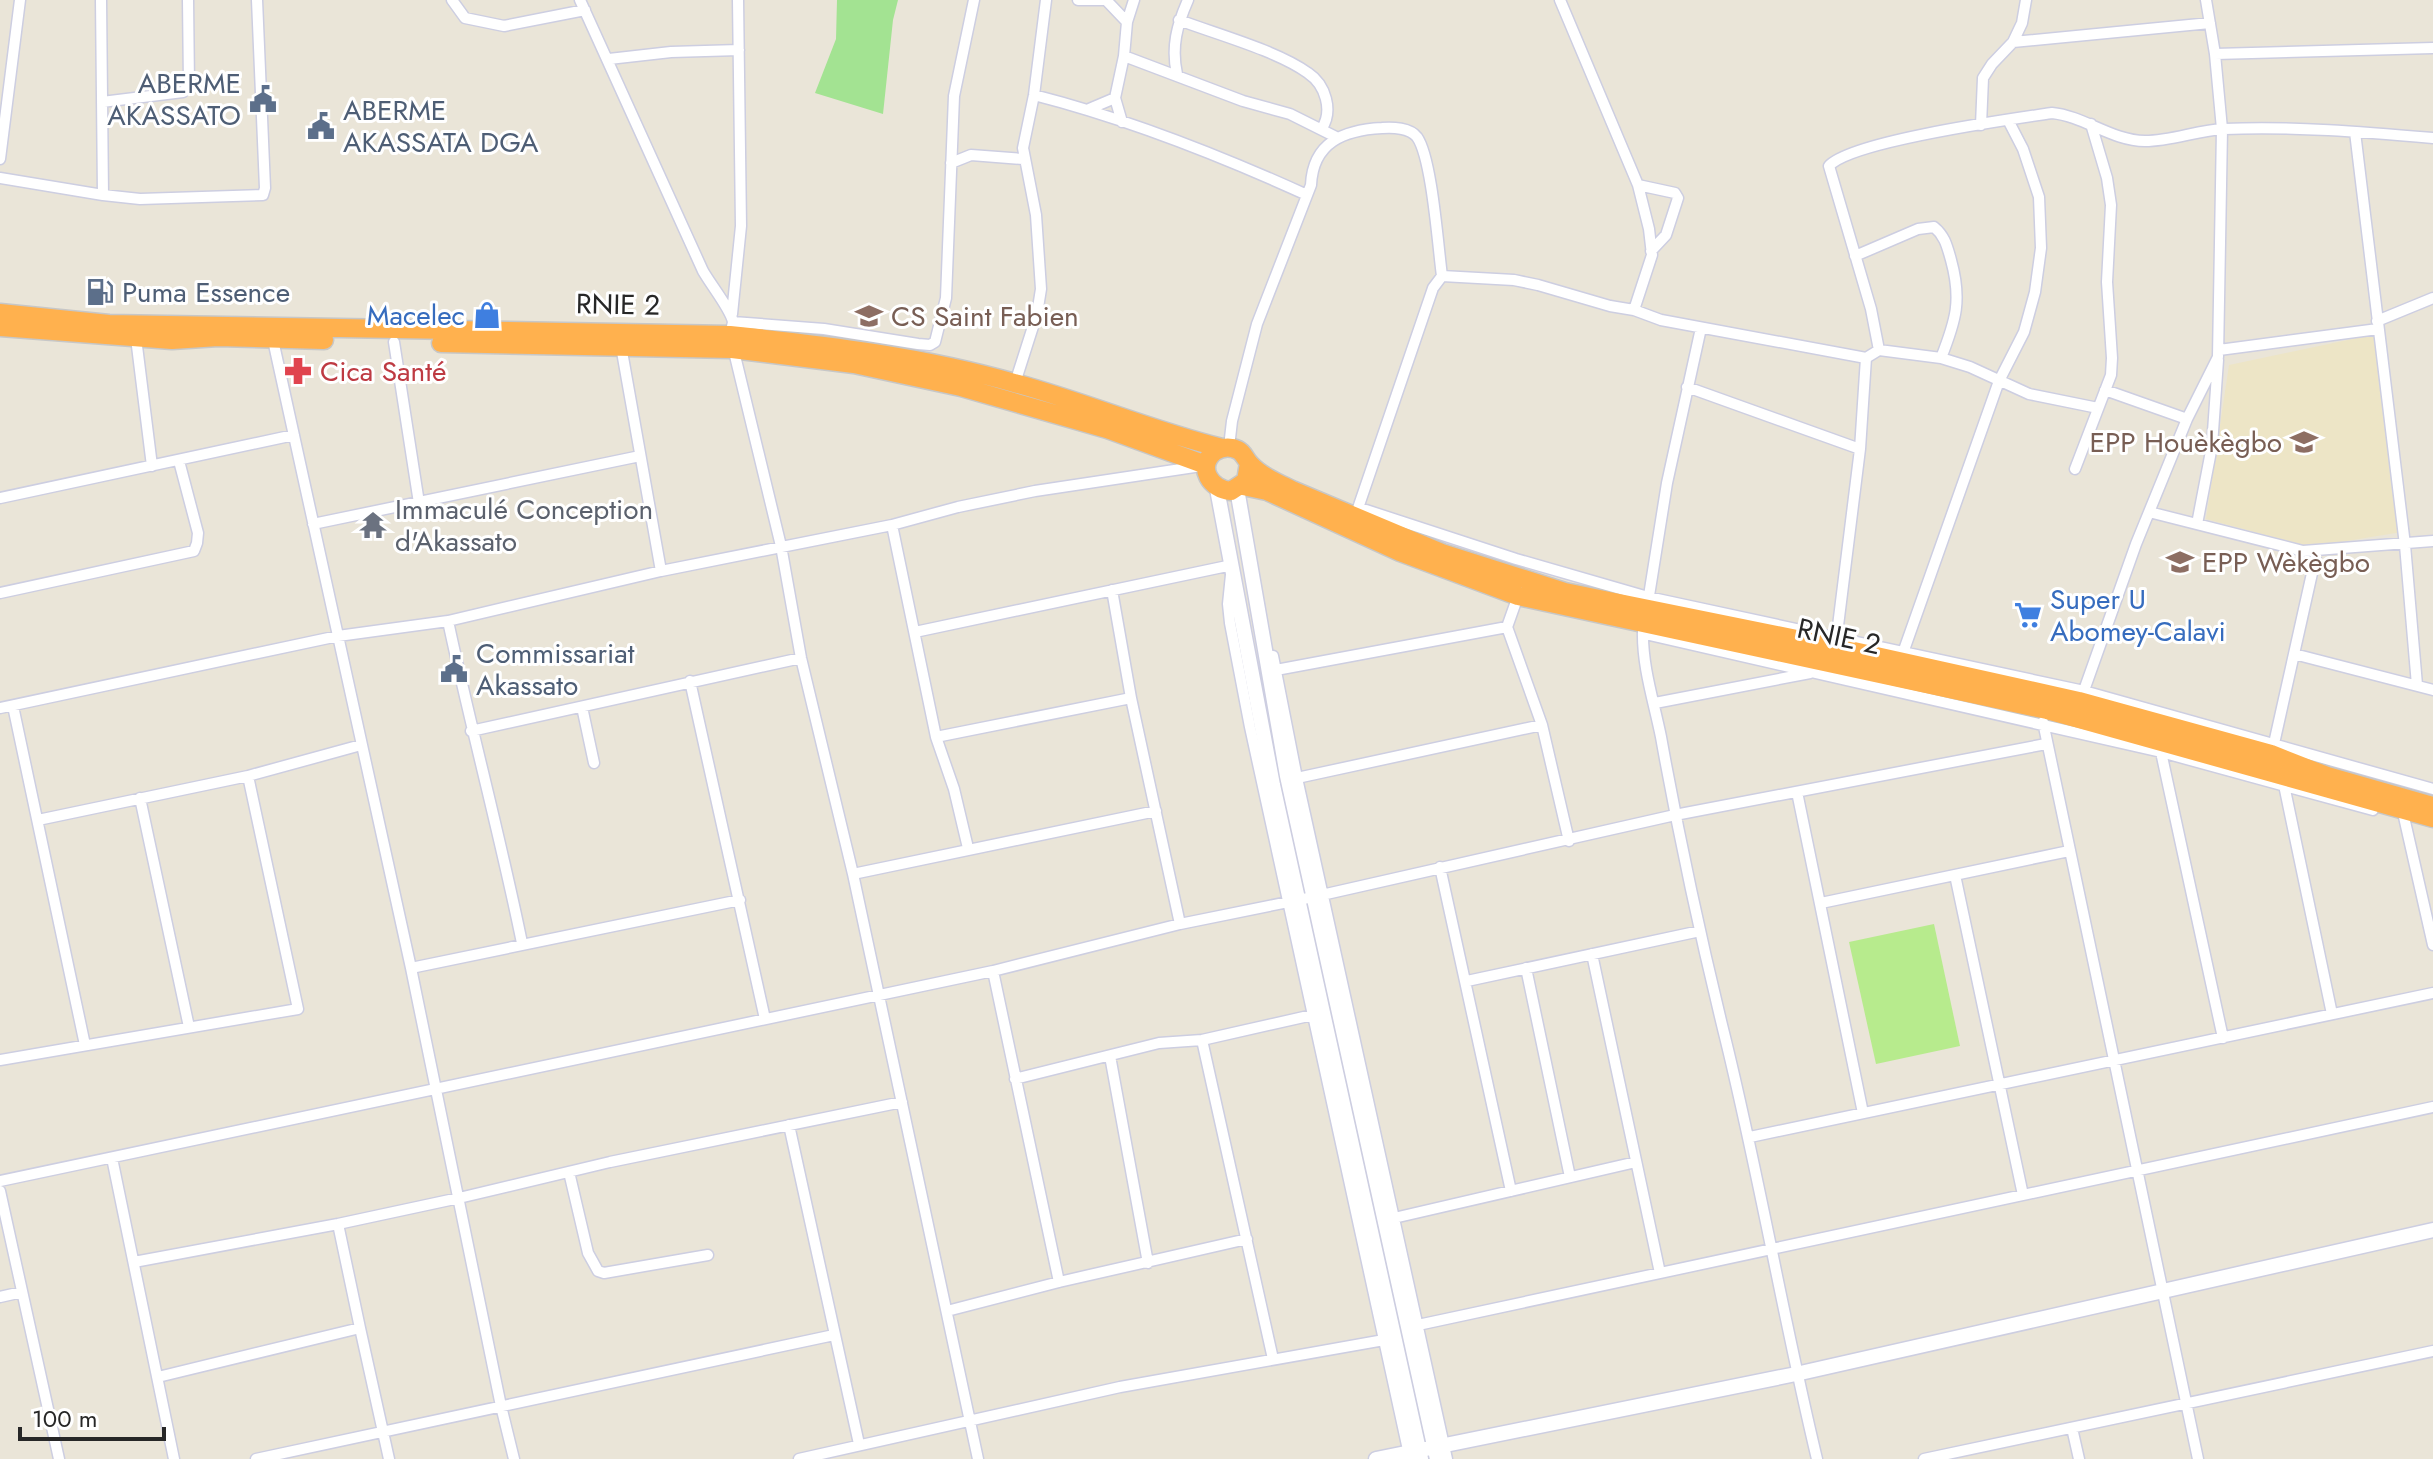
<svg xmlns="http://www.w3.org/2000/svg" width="2433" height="1459" font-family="Jost,sans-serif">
<rect width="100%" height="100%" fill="#eae5d8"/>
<path fill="#ede5c6" d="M 2376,334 L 2402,532 L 2310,547 L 2206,519 L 2229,365 Z"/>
<path fill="#a3e392" d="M 837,0 L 898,0 L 893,20 L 883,114 L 815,93 L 836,39 Z"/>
<path fill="#b7eb8d" d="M 1934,924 L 1960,1046 L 1876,1064 L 1849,942 Z"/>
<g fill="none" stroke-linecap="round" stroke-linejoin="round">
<g stroke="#cdcee1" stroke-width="13">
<path id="street" d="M 101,0 L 103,195
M 452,0 L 465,18 L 504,26 L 585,10
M 580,0 L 703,271 C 711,285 731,310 733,322
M 974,0 L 954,96 L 946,298 L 935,342 L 930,345 L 918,344 L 824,329 L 733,322 L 730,335 L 781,546 L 801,658 L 853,874 L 978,1459
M 1078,0 L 1108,0
M 1560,0 L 1638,185 L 1649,229 L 1652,255 L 1634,310
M 1107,1 L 1127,22
M 1179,20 C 1216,34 1278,51 1308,73 C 1326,85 1333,111 1322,128
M 2013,42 L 2210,23
M 2215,54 L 2433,48
M 1124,56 L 1243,101 L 1290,114 L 1336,137
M 609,59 L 671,52 L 739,50
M 1177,74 C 1171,47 1177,25 1188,0
M 1034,95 C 1128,119 1219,155 1307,195
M 102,102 L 183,92 L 189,85 L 188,0
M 1089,109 L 1115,98
M 1122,122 L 1115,98 L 1124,56 L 1127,22 L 1134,0
M 1981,125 L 1983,78 L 1992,64 L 2013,42 L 2022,23 L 2026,0
M 2355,132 L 2405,545 L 2417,685
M 0,159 L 20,0
M 951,163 L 971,155 L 1023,159
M 0,178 L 103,195 L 140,199 L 263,195 L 265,188 L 257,0
M 1638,185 L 1675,193 L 1678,198 L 1666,235 L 1651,251
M 1855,256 L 1918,229 L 1934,227 C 1945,236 1947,246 1951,260 C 1962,300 1956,320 1941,358
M 1442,276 L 1514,280 L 1538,285 L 1610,306 L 1634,310 L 1661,320 L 1866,358 L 1879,350 L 1941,358 L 1970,367 L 2029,394 L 2098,408
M 732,314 L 741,226 L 738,0
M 2377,321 L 2433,298
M 136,338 L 152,466
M 273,340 L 411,968 L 501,1406 L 514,1459
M 394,342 L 419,503
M 621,346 L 661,571
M 1879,350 L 1871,309 L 1829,166 C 1851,141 2012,119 2052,113 C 2084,116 2112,141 2145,141 C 2172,141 2198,130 2224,129 C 2293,126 2364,132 2433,138
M 2219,350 L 2378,329
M 1015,383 L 1037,314 L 1041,289 L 1036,215 L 1023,148 L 1034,95 L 1046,0
M 1687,387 L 1860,449
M 2105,390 L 2187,419
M 1229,447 L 1232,421 L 1257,324 L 1311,185 C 1313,142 1344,130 1382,128 C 1393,127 1410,128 1417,137 C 1432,158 1438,247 1442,276 L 1433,288 L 1357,511
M 2075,469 L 2111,375 L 2112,358 L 2107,282 L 2111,205 L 2107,178 L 2091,124
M 0,498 L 294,435
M 2149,512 L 2303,551 L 2433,541
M 1352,513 L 1366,510 L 1516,559 L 1648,597 L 2084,691 L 2433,789
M 313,524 L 640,456
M 2197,524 L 2212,446 L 2218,360
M 892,525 L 936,737 L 954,789 L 968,848
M 1112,590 L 1131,698 L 1180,924
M 0,593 L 194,551 L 197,543 L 198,533 L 179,461
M 1518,596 L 1507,627 L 1542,725 L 1569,841
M 1648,602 L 1667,483 L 1701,328
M 448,621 C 471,729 500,835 522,943
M 1643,628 L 1645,634 L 2161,752 L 2373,810
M 1643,631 C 1642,666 1654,702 1661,737 C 1679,837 1700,935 1724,1033 C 1759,1174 1783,1318 1817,1459
M 915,632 L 1232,565 L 1228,604 L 1230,623 L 1250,727 L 1410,1459
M 1836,642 L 1860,449 L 1866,358
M 1904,650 L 1999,381 L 2024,332 L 2035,292 L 2041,248 L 2039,197 L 2023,149 L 2008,120
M 2294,654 L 2433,690
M 1273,656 L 1297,778 L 1447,1459
M 1276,670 L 1507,627
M 690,681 L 765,1019
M 2082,696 L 2136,544 L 2187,419 L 2218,357 L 2222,129 L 2215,54 L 2206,0
M 1655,703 L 1810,673
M 13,706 L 85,1045
M 582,707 L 594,763
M 0,708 L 338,636 L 448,621 L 661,571 L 892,525 L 958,507 L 1035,491 L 1201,466
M 2043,722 L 2198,1459
M 471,731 L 801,658
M 936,737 L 1131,698
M 2273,748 L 2317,551
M 2161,752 L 2223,1038
M 1297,778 L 1542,725
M 2284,785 L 2332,1014
M 1797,792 L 1863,1113
M 140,798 L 189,1027
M 2405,812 L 2404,817 L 2433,945
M 38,820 L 248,776 L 361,745
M 1440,867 L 1511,1191
M 853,874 L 1156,811
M 1955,875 L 2023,1195
M 1821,903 L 2069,851
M 1592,954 L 1660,1273
M 411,968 L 740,900
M 1526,968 L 1570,1177
M 993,971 L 1059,1282
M 1467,981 L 1700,931
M 1202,1040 L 1273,1359
M 1110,1056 L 1148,1263
M 0,1060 L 298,1009 L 248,776
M 1015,1079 L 1159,1043 L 1202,1040 L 1317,1014
M 789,1125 L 859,1444
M 1750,1137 L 2433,993
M 112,1158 L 174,1459
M 569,1172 L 588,1253 L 598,1271 L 604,1273 L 708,1255
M 0,1181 L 993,971 L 1180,924 L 1313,897 L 1675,815 L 2046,744
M 0,1191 L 59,1459
M 1394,1218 L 1636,1162
M 134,1262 L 338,1224 L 459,1198 L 610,1162 L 902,1102
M 0,1297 L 22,1292
M 947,1311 L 1059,1282 L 1247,1239
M 1418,1325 L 2433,1107
M 360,1328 L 389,1459
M 158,1377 L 360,1328 L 338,1224
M 2072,1428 L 2079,1459
M 256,1459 L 834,1335
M 799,1459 L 1120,1387 L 1384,1340
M 1924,1459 L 2433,1351"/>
</g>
<g stroke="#cdcee1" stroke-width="17">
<path id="secondary" d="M 1217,489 L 1273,785 L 1421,1459
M 1237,489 L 1287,776 L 1437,1459
M 1376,1459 L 1796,1374 L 2433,1230"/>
</g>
<g stroke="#c7c7c7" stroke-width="21">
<path id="highway" d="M 0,313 L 109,324 L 730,335 C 826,345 925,357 1018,384 C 1087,403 1153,431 1222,448
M 0,327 L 172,340 L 218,337 L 324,340
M 441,343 L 732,349 L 854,364 L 961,387 L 1107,429 L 1206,465
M 1249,463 L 1246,481 L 1231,491 C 1211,490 1196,467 1214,452 C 1221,447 1230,446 1238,450 C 1244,453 1245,459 1250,464 C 1261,476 1278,483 1292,490 L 1442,553 L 1565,592 L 1836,647 L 2079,701 L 2271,754 L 2327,776 L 2433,806
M 1243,486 L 1267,491 L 1400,552 L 1518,596 L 2047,710 L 2433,818"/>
</g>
<use href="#street" stroke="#fff" stroke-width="10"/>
<use href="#secondary" stroke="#fff" stroke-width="14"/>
<use href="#highway" stroke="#ffb14e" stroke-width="18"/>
</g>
<defs>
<g id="civic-bare" transform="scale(2.16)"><path d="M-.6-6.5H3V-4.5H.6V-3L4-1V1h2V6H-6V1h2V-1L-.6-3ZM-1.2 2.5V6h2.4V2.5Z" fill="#5c6f8a" stroke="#fff" stroke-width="2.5" paint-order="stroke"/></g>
<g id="fuel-bare" transform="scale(2.16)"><path d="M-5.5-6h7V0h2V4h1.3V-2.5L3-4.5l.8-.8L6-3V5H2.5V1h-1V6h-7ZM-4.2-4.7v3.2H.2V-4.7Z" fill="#5c6f8a" stroke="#fff" stroke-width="2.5" paint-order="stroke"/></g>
<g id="shop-bare" transform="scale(2.16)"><path d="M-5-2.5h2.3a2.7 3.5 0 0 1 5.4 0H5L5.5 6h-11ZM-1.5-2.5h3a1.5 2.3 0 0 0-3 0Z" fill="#3f7fe0" stroke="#fff" stroke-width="2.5" paint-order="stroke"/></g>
<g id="school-bare" transform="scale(2.16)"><path d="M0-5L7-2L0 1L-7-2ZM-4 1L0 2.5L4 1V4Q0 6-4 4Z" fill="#8d6e63" stroke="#fff" stroke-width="2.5" paint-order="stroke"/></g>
<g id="pharmacy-bare" transform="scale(2.16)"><path d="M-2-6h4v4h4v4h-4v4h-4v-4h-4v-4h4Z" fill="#e0444e" stroke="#fff" stroke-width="2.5" paint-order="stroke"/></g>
<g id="temple-bare" transform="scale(2.16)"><path d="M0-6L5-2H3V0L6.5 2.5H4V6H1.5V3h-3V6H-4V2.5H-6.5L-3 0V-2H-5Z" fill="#6b7280" stroke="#fff" stroke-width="2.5" paint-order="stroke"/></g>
<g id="supermarket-bare" transform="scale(2.16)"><path d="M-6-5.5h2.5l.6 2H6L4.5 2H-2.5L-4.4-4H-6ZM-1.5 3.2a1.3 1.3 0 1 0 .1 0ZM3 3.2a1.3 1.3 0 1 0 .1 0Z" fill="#3f7fe0" stroke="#fff" stroke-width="2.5" paint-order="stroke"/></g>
</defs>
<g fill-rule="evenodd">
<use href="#civic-bare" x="263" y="99"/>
<use href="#civic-bare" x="321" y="126"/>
<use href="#fuel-bare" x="100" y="292"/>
<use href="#shop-bare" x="487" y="315"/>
<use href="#school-bare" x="869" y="316"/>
<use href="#pharmacy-bare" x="298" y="371"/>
<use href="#school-bare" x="2304" y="442"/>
<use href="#temple-bare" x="373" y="525"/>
<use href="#school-bare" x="2180" y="562"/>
<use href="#supermarket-bare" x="2028" y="615"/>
<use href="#civic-bare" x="454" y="669"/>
</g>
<g text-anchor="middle" stroke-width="6" stroke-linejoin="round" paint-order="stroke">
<g font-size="28" fill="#4e5e75" stroke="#fff" text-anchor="start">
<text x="241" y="93" text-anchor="end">ABERME<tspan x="241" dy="32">AKASSATO</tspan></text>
<text x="343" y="120">ABERME<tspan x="343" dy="32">AKASSATA DGA</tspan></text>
<text x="122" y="302">Puma Essence</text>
<text x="476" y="663">Commissariat<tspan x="476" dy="32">Akassato</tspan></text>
</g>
<g font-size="28" fill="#272727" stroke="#fff">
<text transform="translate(618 304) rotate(1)" y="10">RNIE 2</text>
<text transform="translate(1839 636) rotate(12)" y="10">RNIE 2</text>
</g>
<g font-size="28" fill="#366cbe" stroke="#fff" text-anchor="end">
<text x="465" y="325">Macelec</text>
<text x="2050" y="609" text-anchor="start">Super U<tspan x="2050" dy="32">Abomey-Calavi</tspan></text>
</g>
<g font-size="28" fill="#785e54" stroke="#fff" text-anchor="start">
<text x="891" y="326">CS Saint Fabien</text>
<text x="2282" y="452" text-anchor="end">EPP Houèkègbo</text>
<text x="2202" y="572">EPP Wèkègbo</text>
</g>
<g font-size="28" fill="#be3a42" stroke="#fff" text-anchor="start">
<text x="320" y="381">Cica Santé</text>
</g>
<g font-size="28" fill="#5b616d" stroke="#fff" text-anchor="start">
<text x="395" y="519">Immaculé Conception<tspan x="395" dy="32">d'Akassato</tspan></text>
</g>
</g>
<path d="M20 1427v12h144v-12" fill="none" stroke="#272727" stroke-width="4"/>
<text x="32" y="1427" font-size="24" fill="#272727" stroke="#ffffff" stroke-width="6" paint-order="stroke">100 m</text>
</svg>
